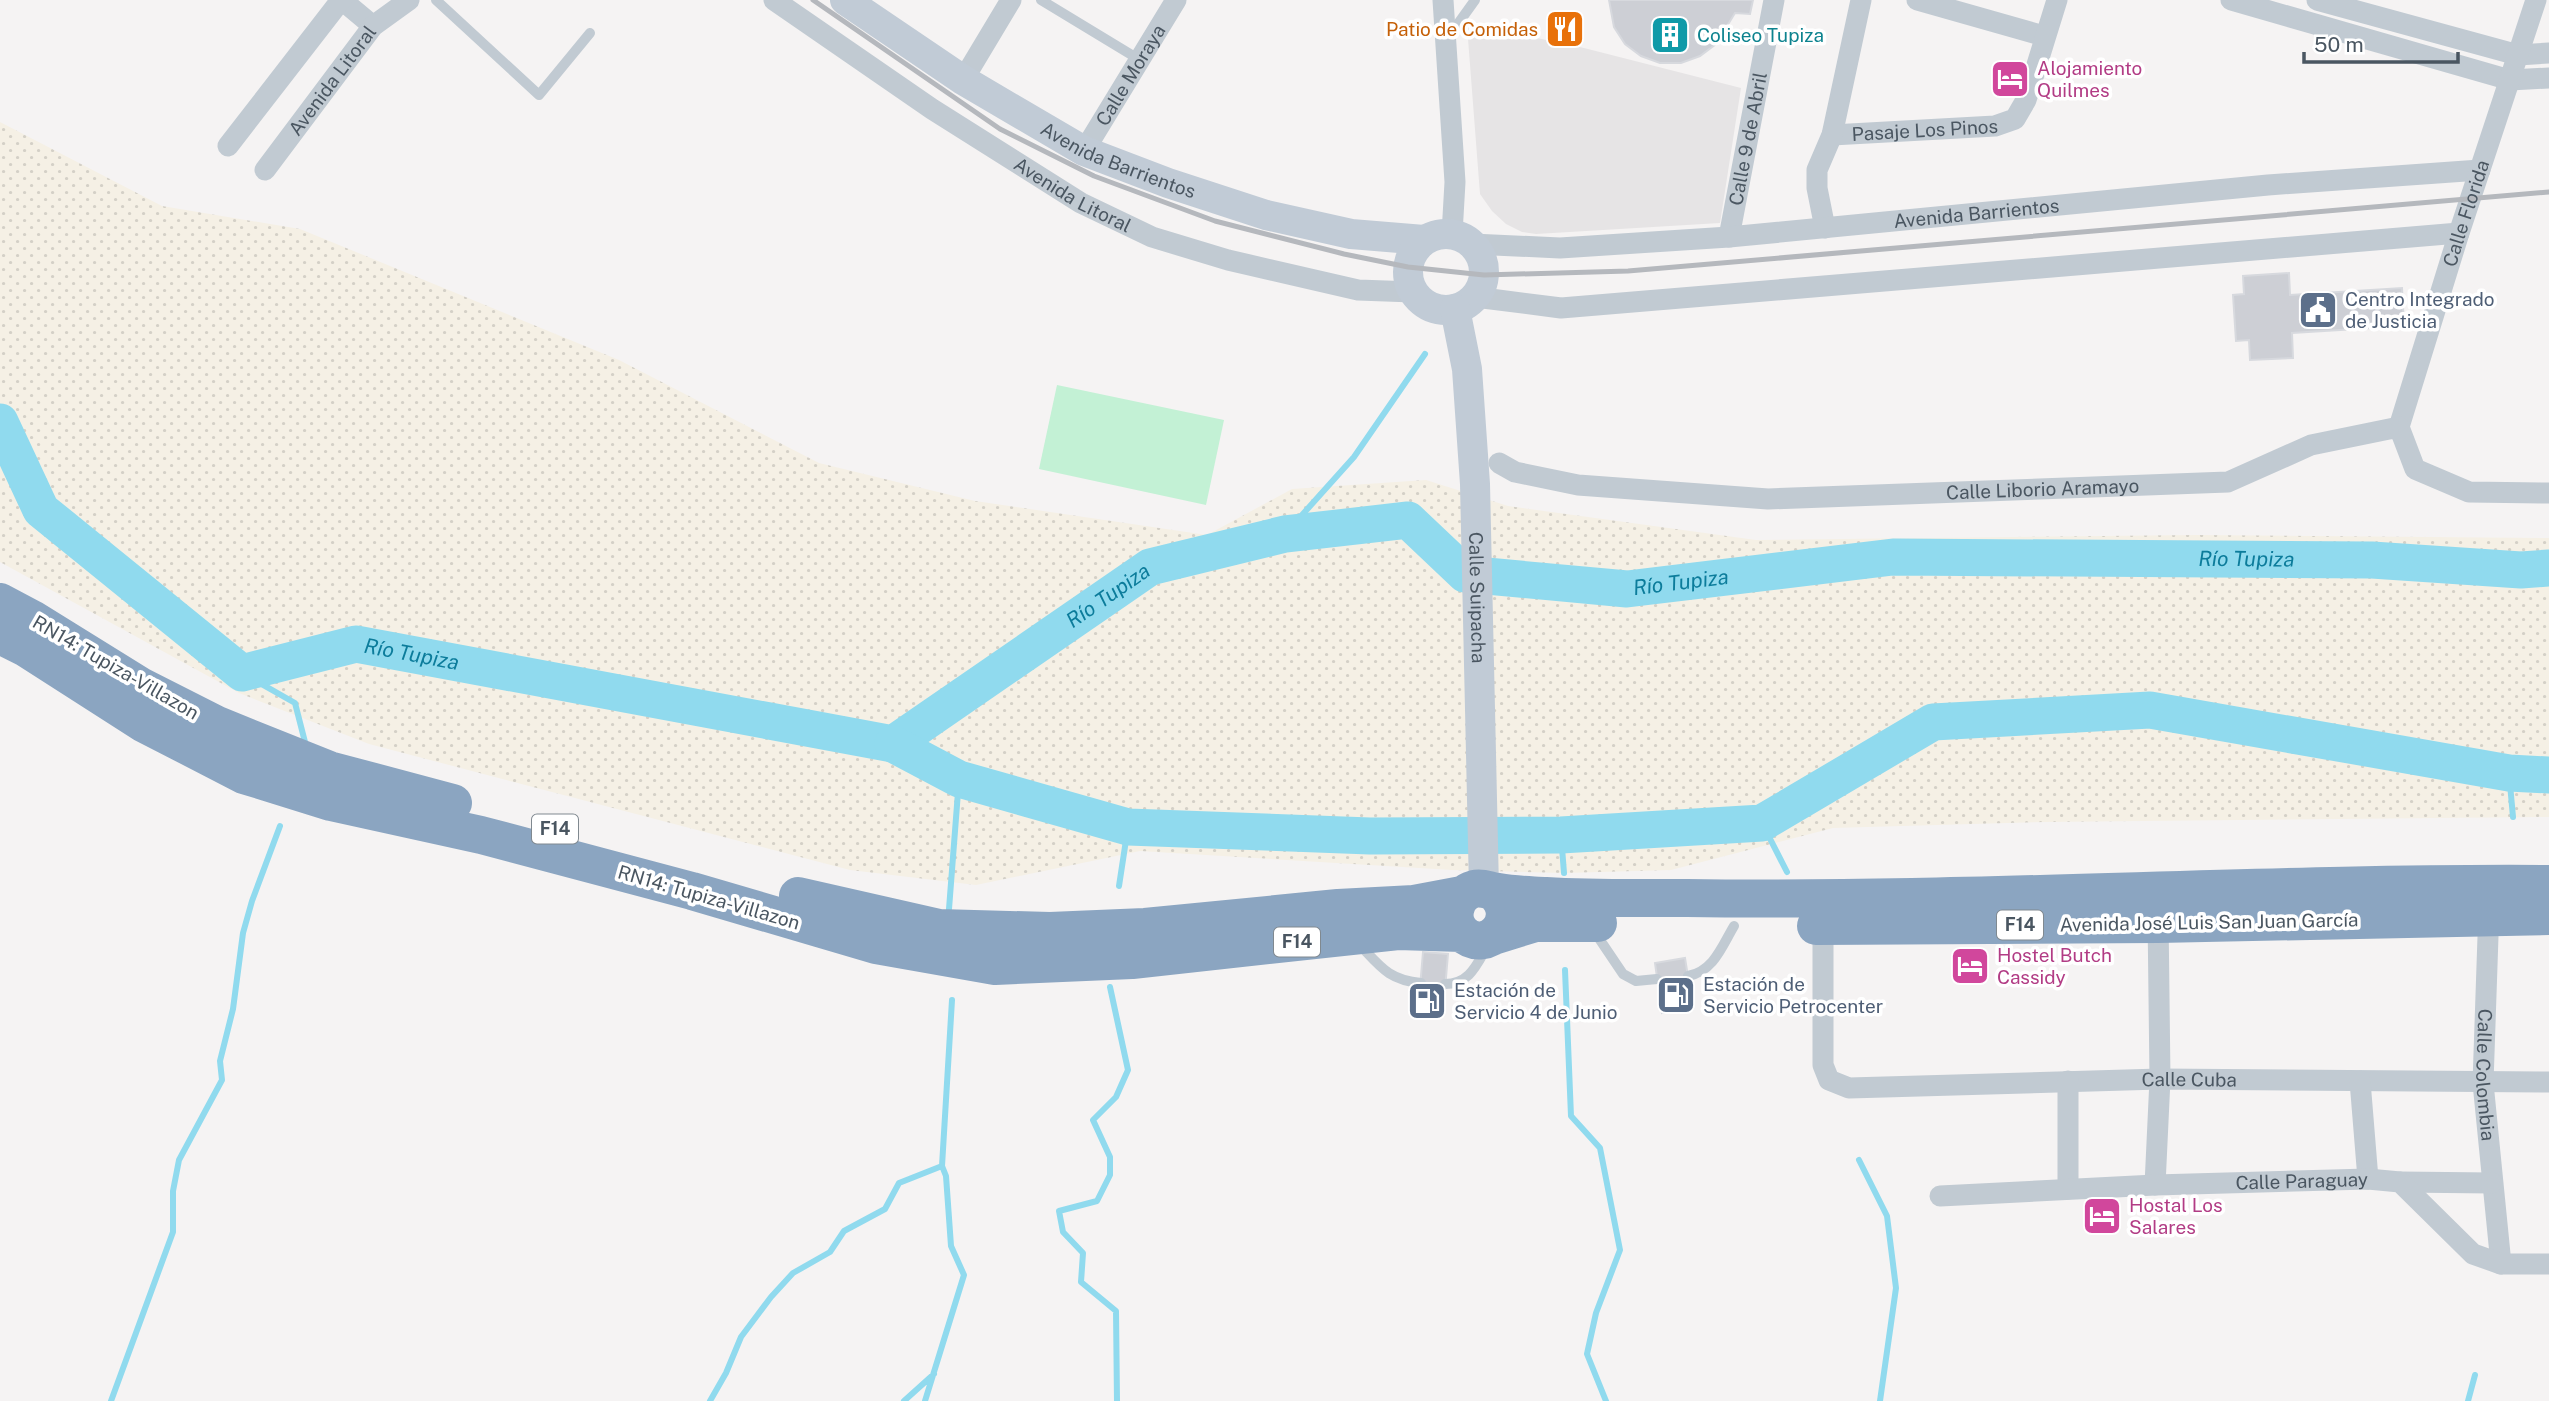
<svg xmlns="http://www.w3.org/2000/svg" width="2549" height="1401" font-family="'Public Sans',sans-serif">
<defs>
<pattern id="sand-dots" width="8" height="8" patternUnits="userSpaceOnUse" patternTransform="scale(1.75)"><rect width="8" height="8" fill="#f5f0e5"/><path d="M2 2h.1M6 6h.1" fill="none" stroke="#d4d0c7" stroke-width="1.8" stroke-linecap="round"/></pattern>
</defs>
<rect width="100%" height="100%" fill="#f5f3f3"/>
<path fill="#e6e4e5" d="M 1467,26 L 1481,26 L 1584,48 L 1741,88 L 1720,223 L 1536,234 L 1522,232 L 1506,224 L 1492,211 L 1480,194 Z"/>
<path fill="#c3f1d5" d="M 1057,385 L 1224,420 L 1206,505 L 1039,469 Z"/>
<path fill="url(#sand-dots)" d="M 0,122 L 162,206 L 300,229 L 619,360 L 819,463 L 975,501 L 1207,535 L 1292,489 L 1426,480 L 1508,506 L 1756,540 L 2196,535 L 2549,538 L 2549,817 L 2045,822 L 1833,828 L 1671,870 L 1564,873 L 1452,870 L 1140,851 L 976,885 L 850,870 L 369,744 L 239,693 L 0,562 Z"/>
<g fill="none" stroke-linecap="round" stroke-linejoin="round">
<path stroke="#90daee" stroke-width="6" d="M 1285,534 L 1354,457 L 1425,354
M 242,673 L 295,703 L 306,746
M 2509,773 L 2513,817
M 1762,823 L 1787,872
M 1561,835 L 1564,873
M 1119,886 L 1128,827
M 949,909 L 959,779
M 1565,970 L 1571,1116 L 1600,1148 L 1620,1250 L 1596,1313 L 1587,1354 L 1606,1401
M 1110,987 L 1128,1070 L 1116,1097 L 1093,1120 L 1110,1157 L 1110,1175 L 1097,1201 L 1059,1211 L 1063,1232 L 1083,1253 L 1081,1282 L 1116,1311 L 1117,1401
M 1859,1160 L 1887,1216 L 1896,1288 L 1880,1401
M 111,1401 L 173,1232 L 173,1191 L 179,1160 L 222,1080 L 220,1061 L 233,1009 L 243,933 L 252,901 L 280,826
M 710,1401 L 726,1373 L 741,1337 L 771,1297 L 793,1273 L 830,1252 L 844,1231 L 885,1209 L 899,1183 L 942,1166
M 904,1401 L 934,1374
M 925,1401 L 964,1275 L 951,1246 L 946,1176 L 942,1166 L 952,1000
M 2468,1401 L 2475,1375"/>
<g stroke="#90daee" stroke-width="37">
<path id="s1" d="M 0,422 L 41,510 L 242,673 L 356,644 L 893,744 L 1150,567 L 1285,534 L 1408,520 L 1465,574 L 1627,589 L 1893,557 L 2372,560 L 2521,570 L 2549,568"/>
<path d="M 893,744 L 959,779 L 1128,827 L 1370,836 L 1561,835 L 1762,823 L 1933,722 L 2150,710 L 2509,773 L 2549,775"/>
</g>
</g>
<path fill="#cdcfd5" stroke="#d7d9de" stroke-width="2" d="M 1609,0 L 1753,0 L 1750,14 L 1735,13 L 1716,44 L 1700,56 L 1681,63 L 1660,63 L 1641,56 L 1625,44 L 1614,27 Z
M 2289,273 L 2290,295 L 2402,288 L 2404,326 L 2292,333 L 2293,358 L 2250,360 L 2249,340 L 2236,341 L 2233,295 L 2244,294 L 2243,276 Z
M 1423,952 L 1448,954 L 1443,1013 L 1418,1011 Z
M 1685,958 L 1693,1008 L 1662,1013 L 1655,963 Z"/>
<g fill="none" stroke-linecap="round" stroke-linejoin="round">
<path stroke="#c1cad2" stroke-width="10" d="M 436,0 L 539,95 L 590,33
M 1041,0 L 1140,60
M 1447,39 L 1475,0
M 1594,931 L 1623,974 L 1636,981 L 1657,979
M 1358,943 C 1380,966 1388,980 1421,983
M 1688,976 C 1714,971 1722,946 1734,926
M 1445,984 C 1469,984 1476,966 1487,947"/>
<g stroke="#c1cad2" stroke-width="21">
<path d="M 342,0 L 373,26"/>
<path id="s2" d="M 774,0 L 932,109 L 1081,203 L 1152,237 L 1228,260 L 1358,290 L 1413,292"/>
<path d="M 1443,0 L 1455,182 L 1452,234"/>
<path d="M 1917,0 L 2044,36"/>
<path d="M 2231,0 L 2510,80 L 2549,78"/>
<path d="M 2317,0 L 2518,55 L 2549,53"/>
<path d="M 963,80 L 1011,0"/>
<path id="s3" d="M 1832,135 L 1995,126 L 2015,119 L 2026,100 L 2057,0"/>
<path d="M 228,146 L 341,0"/>
<path id="s4" d="M 1084,151 L 1176,0"/>
<path id="s5" d="M 265,170 L 373,26 L 409,0"/>
<path d="M 1825,228 L 1817,188 L 1817,170 L 1832,135 L 1861,0"/>
<path id="s6" d="M 1729,237 L 1774,0"/>
<path id="s7" d="M 1472,244 L 1560,248 L 1729,237 L 2268,185 L 2480,170"/>
<path d="M 1475,297 L 1561,308 L 2459,233"/>
<path id="s8" d="M 2399,427 L 2459,233 L 2536,0"/>
<path id="s9" d="M 1499,463 L 1515,472 L 1578,485 L 1768,499 L 2228,482 L 2311,445 L 2399,427 L 2415,469 L 2469,492 L 2549,493"/>
<path id="s10" d="M 2489,907 L 2483,1083 L 2501,1264"/>
<path id="s11" d="M 1823,916 L 1823,1065 L 1829,1080 L 1849,1088 L 2160,1079 L 2549,1082"/>
<path d="M 2360,1081 L 2368,1179"/>
<path d="M 2400,1182 L 2492,1183"/>
<path d="M 2155,1185 L 2160,1079 L 2158,915"/>
<path d="M 2068,1189 L 2068,1081"/>
<path id="s12" d="M 1940,1196 L 2155,1185 L 2368,1179 L 2400,1182 L 2473,1254 L 2501,1264 L 2549,1264"/>
</g>
<g stroke="#c1cbd6" stroke-width="30">
<path id="s13" d="M 845,0 L 963,80 L 1084,151 L 1168,183 L 1266,215 L 1351,234 L 1424,240"/>
<circle cx="1446" cy="272" r="38"/>
<path id="s14" d="M 1455,309 L 1467,369 L 1475,484 L 1484,889"/>
</g>
<path stroke="#8ba5c1" stroke-width="38" d="M 0,602 L 32,619 L 140,686 L 217,725 L 329,770 L 453,803
M 0,635 L 26,648 L 143,723 L 244,775 L 331,802 L 481,835 L 692,891 L 876,945 L 995,966 L 1132,960 L 1398,931 L 1462,933
M 1494,892 C 1523,918 1487,957 1462,933 C 1448,919 1455,894 1474,889 C 1483,887 1489,891 1498,892 C 1514,895 1530,895 1546,896 C 1593,899 1640,898 1687,898 C 1974,902 2262,882 2549,884
M 798,896 L 939,928 L 1050,931 L 1145,927 L 1338,908 L 1414,904 L 1462,895
M 1816,926 L 2158,924 L 2549,916
M 1493,936 L 1535,923 L 1598,923"/>
<path stroke="#b5b8bd" stroke-width="5" d="M 813,0 L 1000,129 L 1094,176 L 1215,221 L 1344,254 L 1408,267 L 1484,275 L 1628,271 L 2549,192"/>
</g>
<defs>
<g id="restaurant-square" transform="scale(2.0125)"><rect x="-9" y="-9" width="18" height="18" rx="4" fill="#e8710a" stroke="#fff"/><path d="M-5-6h1v4h1v-4h1v4h1v-4h1v5L-1.5 .5V6h-2V.5L-5-1ZM5-6V6H3V1.5H1.5Q1.5-4 5-6Z" fill="#fff"/></g>
<g id="building-square" transform="scale(2.0125)"><rect x="-9" y="-9" width="18" height="18" rx="4" fill="#0f9aa8" stroke="#fff"/><path d="M-4-6H4V6H1V3H-1V6H-4ZM-2.5-4.3h1.7v1.8h-1.7ZM.8-4.3h1.7v1.8H.8ZM-2.5-1h1.7V.8h-1.7ZM.8-1h1.7V.8H.8Z" fill="#fff"/></g>
<g id="hotel-square" transform="scale(2.0125)"><rect x="-9" y="-9" width="18" height="18" rx="4" fill="#d1479c" stroke="#fff"/><path d="M-6-4.5h1.5V1H6V5H4.5V3h-9V5H-6ZM-4 0a1.8 1.8 0 1 1 3.6 0ZM.5 0V-2.5h3Q6-2.5 6 0Z" fill="#fff"/></g>
<g id="civic-square" transform="scale(2.0125)"><rect x="-9" y="-9" width="18" height="18" rx="4" fill="#5c6f8a" stroke="#fff"/><path d="M-.6-6.5H3V-4.5H.6V-3L4-1V1h2V6H-6V1h2V-1L-.6-3ZM-1.2 2.5V6h2.4V2.5Z" fill="#fff"/></g>
<g id="fuel-square" transform="scale(2.0125)"><rect x="-9" y="-9" width="18" height="18" rx="4" fill="#5c6f8a" stroke="#fff"/><path d="M-5.5-6h7V0h2V4h1.3V-2.5L3-4.5l.8-.8L6-3V5H2.5V1h-1V6h-7ZM-4.2-4.7v3.2H.2V-4.7Z" fill="#fff"/></g>
</defs>
<g fill-rule="evenodd">
<use href="#restaurant-square" x="1565" y="29"/>
<use href="#building-square" x="1670" y="35"/>
<use href="#hotel-square" x="2010" y="79"/>
<use href="#civic-square" x="2318" y="310"/>
<use href="#hotel-square" x="1970" y="966"/>
<use href="#fuel-square" x="1676" y="995"/>
<use href="#fuel-square" x="1427" y="1001"/>
<use href="#hotel-square" x="2102" y="1216"/>
</g>
<g text-anchor="middle" stroke-width="7" stroke-linejoin="round" paint-order="stroke">
<g fill="#fff" stroke="#808990" stroke-width="2">
<rect x="532" y="814.5" width="46" height="29" rx="5"/>
<rect x="1997" y="910.5" width="46" height="29" rx="5"/>
<rect x="1274" y="927.5" width="46" height="29" rx="5"/>
</g>
<g font-size="18" font-weight="bold" fill="#4a5661">
<text x="555" y="835">F14</text>
<text x="2020" y="931">F14</text>
<text x="1297" y="948">F14</text>
</g>
<g font-size="19" fill="#c56008" stroke="#fff" text-anchor="end">
<text x="1538" y="36">Patio de Comidas</text>
</g>
<g font-size="19" fill="#0d838f" stroke="#fff" text-anchor="start">
<text x="1697" y="42">Coliseo Tupiza</text>
</g>
<g font-size="19" fill="#b23c85" stroke="#fff" text-anchor="start">
<text x="2037" y="75">Alojamiento<tspan x="2037" dy="22">Quilmes</tspan></text>
<text x="1997" y="962">Hostel Butch<tspan x="1997" dy="22">Cassidy</tspan></text>
<text x="2129" y="1212">Hostal Los<tspan x="2129" dy="22">Salares</tspan></text>
</g>
<g font-size="19" fill="#4a5661" stroke="#fff">
<text dy="7" stroke="none"><textPath href="#s4" startOffset="89">Calle Moraya</textPath></text>
<text dy="7" stroke="none"><textPath href="#s5" startOffset="112">Avenida Litoral</textPath></text>
<text dy="7" stroke="none"><textPath href="#s3" startOffset="93">Pasaje Los Pinos</textPath></text>
<text dy="7" stroke="none"><textPath href="#s6" startOffset="100">Calle 9 de Abril</textPath></text>
<text dy="7" stroke="none"><textPath href="#s13" startOffset="318">Avenida Barrientos</textPath></text>
<text dy="7" stroke="none"><textPath href="#s2" startOffset="357">Avenida Litoral</textPath></text>
<text dy="7" stroke="none"><textPath href="#s8" startOffset="224">Calle Florida</textPath></text>
<text dy="7" stroke="none"><textPath href="#s7" startOffset="506">Avenida Barrientos</textPath></text>
<text dy="7" stroke="none"><textPath href="#s9" startOffset="548">Calle Liborio Aramayo</textPath></text>
<text dy="7" stroke="none"><textPath href="#s14" startOffset="290">Calle Suipacha</textPath></text>
<text transform="translate(116 667) rotate(30)" y="7">RN14: Tupiza-Villazon</text>
<text transform="translate(709 897) rotate(16)" y="7">RN14: Tupiza-Villazon</text>
<text transform="translate(2209 922) rotate(-1)" y="7">Avenida José Luis San Juan García</text>
<text dy="7" stroke="none"><textPath href="#s10" startOffset="168">Calle Colombia</textPath></text>
<text dy="7" stroke="none"><textPath href="#s11" startOffset="527">Calle Cuba</textPath></text>
<text dy="7" stroke="none"><textPath href="#s12" startOffset="362">Calle Paraguay</textPath></text>
</g>
<g font-size="19" fill="#4e5e75" stroke="#fff" text-anchor="start">
<text x="2345" y="306">Centro Integrado<tspan x="2345" dy="22">de Justicia</tspan></text>
<text x="1703" y="991">Estación de<tspan x="1703" dy="22">Servicio Petrocenter</tspan></text>
<text x="1454" y="997">Estación de<tspan x="1454" dy="22">Servicio 4 de Junio</tspan></text>
</g>
<g font-size="21" font-style="italic" fill="#0c7c9b" stroke="#fff">
<text dy="7" stroke="none"><textPath href="#s1" startOffset="2457">Río Tupiza</textPath></text>
<text dy="7" stroke="none"><textPath href="#s1" startOffset="1890">Río Tupiza</textPath></text>
<text dy="7" stroke="none"><textPath href="#s1" startOffset="1281">Río Tupiza</textPath></text>
<text dy="7" stroke="none"><textPath href="#s1" startOffset="530">Río Tupiza</textPath></text>
</g>
</g>
<path d="M2304 52v10h154v-10" fill="none" stroke="#4a5661" stroke-width="3.5"/>
<text x="2314" y="52" font-size="21" fill="#4a5661" stroke="#ffffff" stroke-width="5" paint-order="stroke">50 m</text>
</svg>
